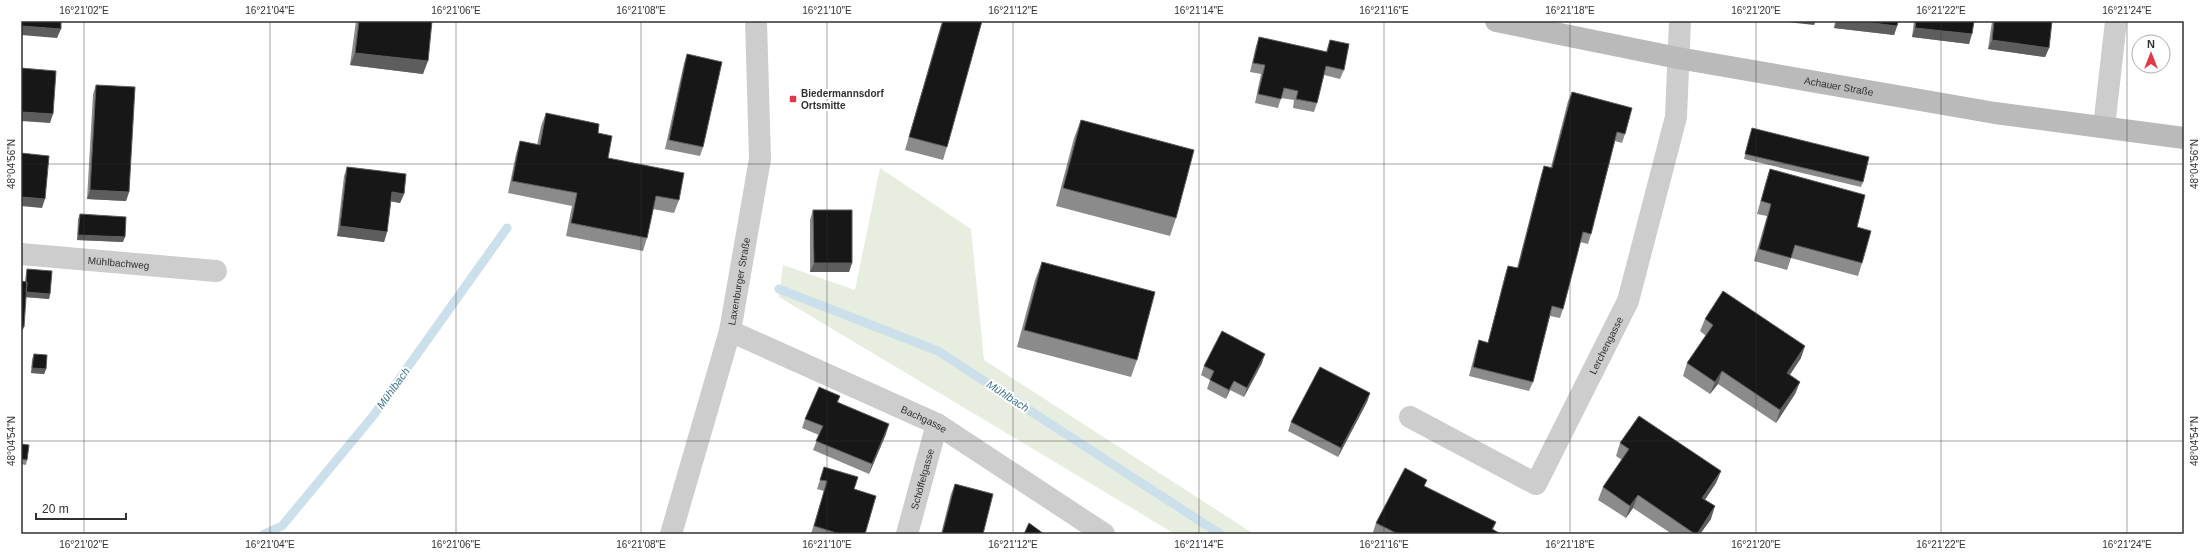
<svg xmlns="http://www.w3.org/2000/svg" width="2205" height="555" font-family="Arial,sans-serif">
<rect width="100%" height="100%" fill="#fff"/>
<path fill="#e7eddf" d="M 880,168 L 971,229 L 984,360 L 1254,534 L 1175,534 L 779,297 L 783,265 L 855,290 Z"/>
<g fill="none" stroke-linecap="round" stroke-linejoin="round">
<path stroke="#cce0ec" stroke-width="9" d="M 779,289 L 938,351 L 1220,534
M 264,534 L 282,526 L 373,416 L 507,228"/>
<g stroke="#cdcdcd" stroke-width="22">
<path d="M 2104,127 L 2116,21"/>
<path id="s1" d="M 21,254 L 216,271"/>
<path id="s2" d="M 730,331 L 937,424 L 1104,534"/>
<path id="s3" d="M 1410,417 L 1536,484 L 1628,301 L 1676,117 L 1680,21"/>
<path id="s4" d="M 671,534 L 730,331 L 760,159 L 756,21"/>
<path id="s5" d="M 907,534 L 937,424"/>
</g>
<path stroke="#bababa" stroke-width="22" id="s6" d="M 1496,21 L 1678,58 L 1995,113 L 2184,138"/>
</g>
<path fill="#8b8b8b" d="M 356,21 L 432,21 L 423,74 L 350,65 Z
M 942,21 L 982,21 L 947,147 L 943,160 L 905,150 Z
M 1835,21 L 1898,21 L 1897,26 L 1894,35 L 1834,28 Z
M 1914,21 L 1974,21 L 1969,44 L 1912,37 Z
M 1992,21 L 2052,21 L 2049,48 L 2045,57 L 1988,49 Z
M 1259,37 L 1326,52 L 1330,40 L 1344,70 L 1340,79 L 1324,75 L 1317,103 L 1314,112 L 1293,108 L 1294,100 L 1281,98 L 1278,108 L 1255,103 L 1261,74 L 1250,72 L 1256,46 Z
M 687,54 L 703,147 L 700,156 L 665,149 L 684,63 Z
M 96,85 L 129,192 L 126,201 L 87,199 L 93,94 Z
M 1572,92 L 1625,134 L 1622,143 L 1615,141 L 1591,234 L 1588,244 L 1580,242 L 1563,309 L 1560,318 L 1550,316 L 1533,382 L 1529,391 L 1469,376 L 1476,349 L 1479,340 L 1488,342 L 1505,275 L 1508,266 L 1517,268 L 1541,175 L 1544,166 L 1551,167 L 1568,101 Z
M 546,113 L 598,133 L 608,158 L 679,200 L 674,213 L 653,209 L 647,238 L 643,251 L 566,236 L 572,206 L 508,193 L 516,154 L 520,141 L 537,145 L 541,126 Z
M 1081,120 L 1176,218 L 1170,236 L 1056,206 L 1074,138 Z
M 1752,128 L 1863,182 L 1861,187 L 1744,159 Z
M 347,167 L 404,194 L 400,203 L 391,201 L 387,232 L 384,242 L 337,236 L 344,176 Z
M 1770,169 L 1857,227 L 1862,263 L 1858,276 L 1791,258 L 1787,270 L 1754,261 L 1767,216 L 1757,214 L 1766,181 Z
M 813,210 L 852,263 L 849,272 L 810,272 L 810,220 Z
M 80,214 L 123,242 L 77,240 L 78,219 Z
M 1042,262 L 1137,360 L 1131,377 L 1017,347 L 1035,280 Z
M 27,269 L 50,294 L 49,299 L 26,297 L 25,282 L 26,273 Z
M 1705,319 L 1801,358 L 1790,375 L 1800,382 L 1795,394 L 1776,423 L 1718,384 L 1710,394 L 1683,376 L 1687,363 L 1706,336 L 1700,331 Z
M 34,354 L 46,369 L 44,374 L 31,373 L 32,359 Z
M 1262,363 L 1244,397 L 1230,390 L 1226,399 L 1207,389 L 1210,380 L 1201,375 L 1204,366 Z
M 1370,393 L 1367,402 L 1338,457 L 1288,431 L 1291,422 Z
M 840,396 L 838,402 L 886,434 L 869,474 L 813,450 L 819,435 L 802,428 L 805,419 Z
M 1620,443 L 1721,471 L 1716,483 L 1705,500 L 1711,519 L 1700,534 L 1672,534 L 1633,508 L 1626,518 L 1598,500 L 1603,487 L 1622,460 L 1616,456 Z
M 21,444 L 27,460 L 26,465 L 21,464 Z
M 824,467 L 854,489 L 865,534 L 811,534 L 824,491 L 817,489 Z
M 955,484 L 983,534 L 941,534 L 951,494 Z
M 1425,486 L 1496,522 L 1493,530 L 1501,534 L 1376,534 L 1373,532 L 1376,523 Z"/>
<path fill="#5d5d5d" d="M 1788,21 L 1816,21 L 1814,25 L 1787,22 Z
M 1837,21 L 1856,21 L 1897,26 L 1894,35 L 1834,28 Z
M 21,26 L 61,29 L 57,38 L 21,35 Z
M 1915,28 L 1972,34 L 1969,44 L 1912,37 Z
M 1992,40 L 2049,48 L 2045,57 L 1988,49 Z
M 355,53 L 428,61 L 423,74 L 350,65 Z
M 21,112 L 53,114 L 50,123 L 21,121 Z
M 90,190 L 129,192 L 126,201 L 87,199 Z
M 392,192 L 404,194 L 400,203 L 389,201 Z
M 21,197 L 45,199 L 42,208 L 21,206 Z
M 340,226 L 387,232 L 384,242 L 337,236 Z
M 78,235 L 125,237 L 123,242 L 77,240 Z
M 814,263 L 852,263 L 849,272 L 810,272 Z
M 25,292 L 50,294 L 49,299 L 24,297 Z
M 21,327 L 24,327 L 21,334 Z
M 1805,346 L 1801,358 L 1782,386 L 1787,373 Z
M 1265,354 L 1262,363 L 1244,397 L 1247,388 Z
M 32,368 L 46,369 L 44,374 L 31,373 Z
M 1722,371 L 1718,384 L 1710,394 L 1715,382 Z
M 1234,381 L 1226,399 L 1229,390 Z
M 1800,382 L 1795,394 L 1776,423 L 1780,410 Z
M 1370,393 L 1367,402 L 1338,457 L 1341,448 Z
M 889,424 L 886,434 L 869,474 L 872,464 Z
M 1721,471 L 1716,483 L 1698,510 L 1702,498 Z
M 1638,495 L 1633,508 L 1626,518 L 1630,506 Z
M 1715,506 L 1711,519 L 1700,534 L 1697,534 Z"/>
<path fill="#171717" stroke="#5d5d5d" d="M 21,21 L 61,21 L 61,29 L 21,26 Z
M 359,21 L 432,21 L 428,61 L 355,53 Z
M 943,21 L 982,21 L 947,147 L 909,137 Z
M 1856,21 L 1898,21 L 1897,26 Z
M 1916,21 L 1974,21 L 1972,34 L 1915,28 Z
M 1994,21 L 2052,21 L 2049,48 L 1992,40 Z
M 1259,37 L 1327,52 L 1330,40 L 1349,44 L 1344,70 L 1326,66 L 1317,103 L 1296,99 L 1298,91 L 1284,88 L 1281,99 L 1258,94 L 1265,65 L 1253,63 Z
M 687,54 L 722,62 L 703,147 L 669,140 Z
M 21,68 L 56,71 L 53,114 L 21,112 Z
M 96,85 L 135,87 L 129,192 L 90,190 Z
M 1572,92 L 1632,108 L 1625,134 L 1617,132 L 1591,234 L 1583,232 L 1563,309 L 1552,306 L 1533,382 L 1473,367 L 1479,340 L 1488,343 L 1508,266 L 1518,268 L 1544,166 L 1552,168 Z
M 546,113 L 599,124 L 598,133 L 612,136 L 608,158 L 684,173 L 679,200 L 656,196 L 647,238 L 571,223 L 577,193 L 512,181 L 520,141 L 540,145 Z
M 1081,120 L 1194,150 L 1176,218 L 1063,188 Z
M 1752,128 L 1869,157 L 1863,182 L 1745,154 Z
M 21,153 L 49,156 L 45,199 L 21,197 Z
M 347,167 L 406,174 L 404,194 L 392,192 L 387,232 L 340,226 Z
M 1770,169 L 1865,195 L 1857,227 L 1871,231 L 1862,263 L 1795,245 L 1791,258 L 1759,249 L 1771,204 L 1761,201 Z
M 813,210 L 852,210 L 852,263 L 814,263 Z
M 80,214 L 126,217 L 125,237 L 78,235 Z
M 1042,262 L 1155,292 L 1137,360 L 1024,330 Z
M 27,269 L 52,271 L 50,294 L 26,292 L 27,282 L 26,282 Z
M 21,281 L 27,282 L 24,327 L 21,327 Z
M 1723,291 L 1805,346 L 1787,373 L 1800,382 L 1780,410 L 1722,371 L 1715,382 L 1687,363 L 1713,325 L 1705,319 Z
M 1222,331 L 1265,354 L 1247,388 L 1234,381 L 1229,390 L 1210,380 L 1214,371 L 1204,366 Z
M 34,354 L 47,355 L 46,369 L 32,368 Z
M 1320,367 L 1370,393 L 1341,448 L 1291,422 Z
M 819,387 L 840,396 L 837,402 L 889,424 L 872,464 L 816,441 L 823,426 L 805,419 Z
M 1639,416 L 1721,471 L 1702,498 L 1715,506 L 1697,534 L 1695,534 L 1638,495 L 1630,506 L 1603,487 L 1629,449 L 1620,443 Z
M 21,444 L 29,445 L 27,460 L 21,459 Z
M 824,467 L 858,477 L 854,489 L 876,496 L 865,534 L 840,534 L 814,526 L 827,481 L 820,480 Z
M 1405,468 L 1427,480 L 1424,486 L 1496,522 L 1492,529 L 1501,534 L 1398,534 L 1376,523 Z
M 955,484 L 993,494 L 983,534 L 942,534 Z
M 1029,523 L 1044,534 L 1024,534 Z"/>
<path fill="none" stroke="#303030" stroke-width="1" stroke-opacity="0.45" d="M 84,21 L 84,534M 270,21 L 270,534M 456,21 L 456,534M 641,21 L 641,534M 827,21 L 827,534M 1013,21 L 1013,534M 1199,21 L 1199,534M 1384,21 L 1384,534M 1570,21 L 1570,534M 1756,21 L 1756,534M 1941,21 L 1941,534M 2127,21 L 2127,534M 21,164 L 2184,164M 21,441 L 2184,441"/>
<rect fill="#e23848" stroke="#fff" stroke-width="1.5" x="789" y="95" width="8" height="8" rx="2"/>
<g text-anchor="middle" stroke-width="4" stroke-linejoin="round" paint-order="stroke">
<g font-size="10" fill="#303030" stroke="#fff">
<text dy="4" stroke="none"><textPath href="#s6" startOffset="349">Achauer Straße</textPath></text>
<text dy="4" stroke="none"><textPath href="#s1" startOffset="98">Mühlbachweg</textPath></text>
<text dy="4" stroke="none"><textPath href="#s4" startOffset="262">Laxenburger Straße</textPath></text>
<text dy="4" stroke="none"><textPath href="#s3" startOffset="298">Lerchengasse</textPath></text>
<text dy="4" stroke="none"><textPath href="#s2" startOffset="213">Bachgasse</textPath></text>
<text dy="4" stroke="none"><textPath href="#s5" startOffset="57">Schöffelgasse</textPath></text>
</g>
<g font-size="10" font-weight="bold" fill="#303030" stroke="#fff" text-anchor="start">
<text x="801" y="97">Biedermannsdorf<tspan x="801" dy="12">Ortsmitte</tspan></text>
</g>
<g font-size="11" font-style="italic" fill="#3f7391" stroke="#fff">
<text transform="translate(393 388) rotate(-54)" y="4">Mühlbach</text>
<text transform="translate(1008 396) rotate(33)" y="4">Mühlbach</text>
</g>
</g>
<rect width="2205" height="555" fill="none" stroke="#ffffff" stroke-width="44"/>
<g transform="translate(2151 54)"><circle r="19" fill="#ffffff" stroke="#acacac"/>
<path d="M0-3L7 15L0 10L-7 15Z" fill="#e23848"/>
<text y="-6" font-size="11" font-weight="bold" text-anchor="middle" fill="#303030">N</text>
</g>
<path d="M36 513v6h90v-6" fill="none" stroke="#303030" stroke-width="2"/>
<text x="42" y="513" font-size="12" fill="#303030" stroke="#ffffff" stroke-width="3" paint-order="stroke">20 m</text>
<rect x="22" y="22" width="2161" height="511" fill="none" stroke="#303030" stroke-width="1.5"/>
<g font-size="10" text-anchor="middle" fill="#303030">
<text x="84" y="14">16°21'02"E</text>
<text x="270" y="14">16°21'04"E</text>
<text x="456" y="14">16°21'06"E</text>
<text x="641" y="14">16°21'08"E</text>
<text x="827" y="14">16°21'10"E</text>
<text x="1013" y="14">16°21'12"E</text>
<text x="1199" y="14">16°21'14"E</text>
<text x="1384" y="14">16°21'16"E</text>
<text x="1570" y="14">16°21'18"E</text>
<text x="1756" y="14">16°21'20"E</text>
<text x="1941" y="14">16°21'22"E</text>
<text x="2127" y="14">16°21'24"E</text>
<text transform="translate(11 164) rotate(-90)" y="4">48°04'56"N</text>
<text transform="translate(2194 164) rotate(-90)" y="4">48°04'56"N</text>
<text transform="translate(11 441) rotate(-90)" y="4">48°04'54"N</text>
<text transform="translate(2194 441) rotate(-90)" y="4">48°04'54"N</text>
<text x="84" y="548">16°21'02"E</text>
<text x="270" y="548">16°21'04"E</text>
<text x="456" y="548">16°21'06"E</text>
<text x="641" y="548">16°21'08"E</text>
<text x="827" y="548">16°21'10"E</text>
<text x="1013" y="548">16°21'12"E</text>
<text x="1199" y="548">16°21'14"E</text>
<text x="1384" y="548">16°21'16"E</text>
<text x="1570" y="548">16°21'18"E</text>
<text x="1756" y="548">16°21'20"E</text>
<text x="1941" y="548">16°21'22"E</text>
<text x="2127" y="548">16°21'24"E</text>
</g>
</svg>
